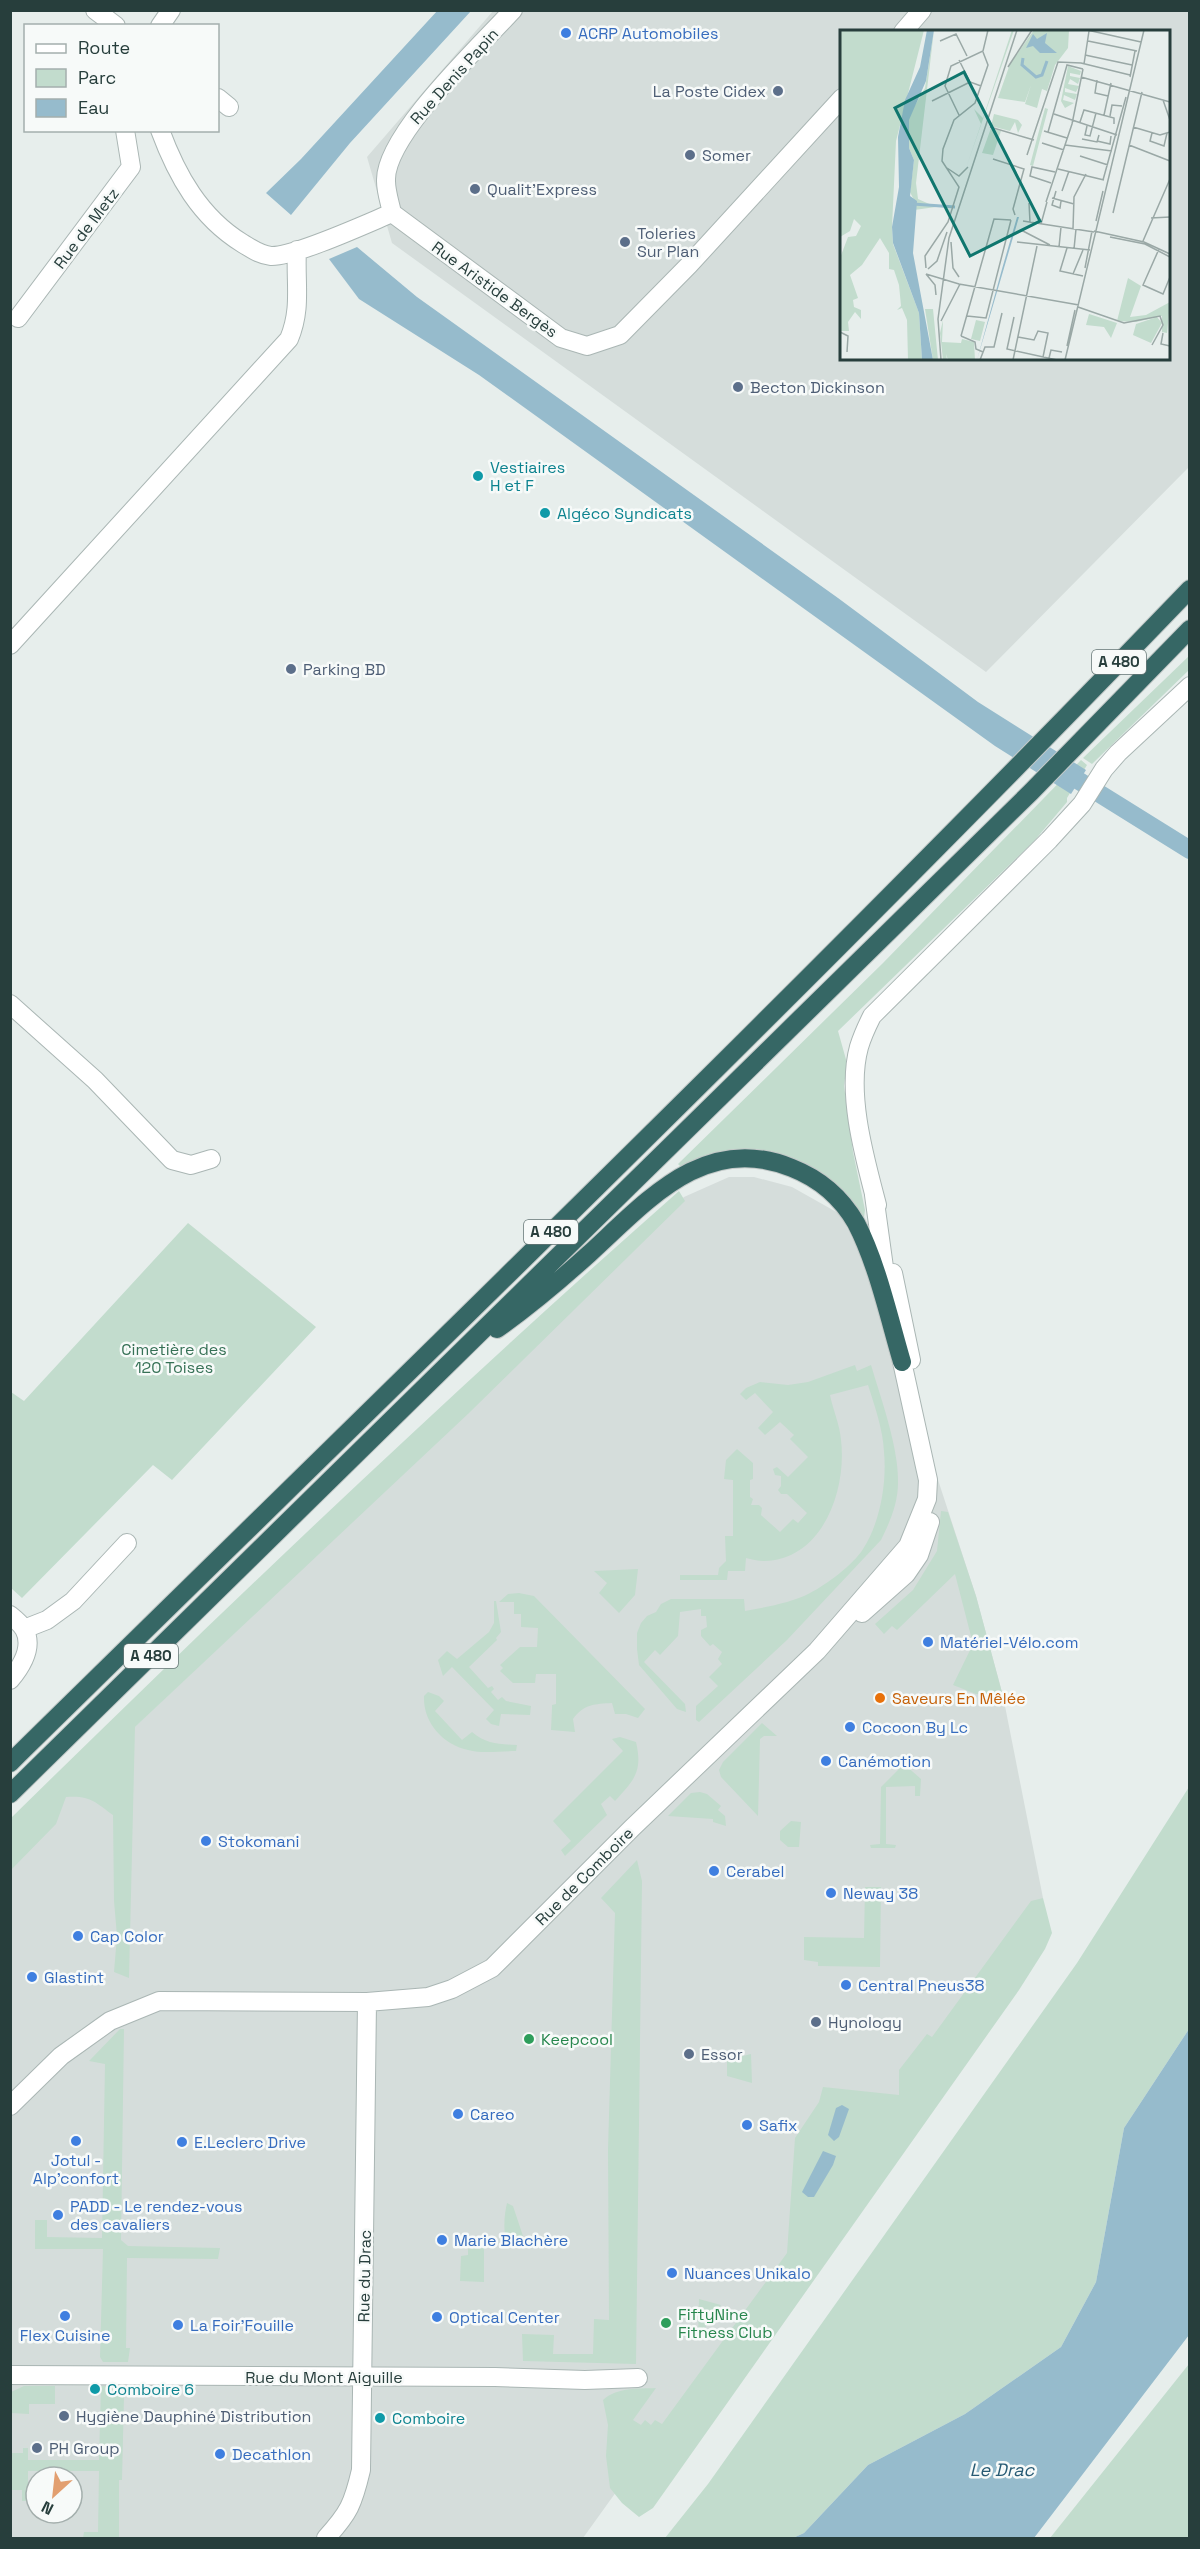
<svg xmlns="http://www.w3.org/2000/svg" width="1200" height="2549" font-family="'Space Grotesk',sans-serif">
<rect width="100%" height="100%" fill="#e7eeec"/>
<path fill="#d5dddb" fill-rule="evenodd" d="M 493,11 L 1189,11 L 1189,467 L 986,672 L 392,243 L 367,157 ZM 842,32 L 1168,32 L 1168,358 L 842,358 Z
M 729,1177 L 754,1177 L 792,1187 L 840,1214 L 871,1275 L 976,1596 L 1003,1696 L 1043,1898 L 583,2538 L 11,2538 L 11,1844 L 364,1510 L 684,1197 ZM 36,2477 L 72,2477 L 72,2513 L 36,2513 Z"/>
<path fill="#c2dccd" d="M 1189,656 L 1189,670 L 1092,764 L 1083,758 Z
M 1081,760 L 1087,765 L 1067,798 L 1067,802 L 1035,840 L 838,1031 L 847,1063 L 844,1086 L 853,1152 L 865,1210 L 864,1218 C 817,1158 754,1127 681,1167 L 678,1164 L 883,963 Z
M 679,1191 L 685,1201 L 469,1413 L 135,1727 L 129,1978 L 114,1972 L 117,1936 L 114,1901 L 113,1815 C 95,1802 90,1795 66,1797 L 56,1824 L 11,1870 L 11,1818 C 229,1604 450,1393 679,1191 Z
M 188,1223 L 316,1327 L 172,1480 L 153,1465 L 22,1598 L 11,1588 L 11,1392 L 24,1401 Z
M 855,1365 L 857,1371 L 871,1365 C 881,1399 899,1448 898,1483 C 898,1503 890,1522 881,1540 L 787,1640 L 699,1722 L 696,1720 L 696,1706 L 718,1686 L 709,1677 L 722,1664 L 718,1659 L 722,1652 L 713,1644 L 710,1646 L 701,1636 L 701,1630 L 707,1627 L 706,1616 L 701,1616 L 701,1609 L 680,1612 L 678,1636 L 660,1655 L 655,1650 L 644,1662 L 685,1704 L 686,1712 L 677,1709 L 639,1665 L 637,1649 L 637,1633 L 641,1623 L 647,1616 L 656,1612 L 661,1604 L 671,1599 L 744,1599 L 745,1611 C 766,1607 791,1603 810,1593 C 826,1585 854,1564 863,1549 C 880,1523 887,1483 884,1452 C 883,1430 875,1407 868,1385 L 830,1395 C 833,1410 840,1425 841,1440 C 847,1489 823,1560 764,1561 C 758,1561 751,1559 746,1558 L 745,1571 L 728,1571 L 727,1580 L 680,1580 L 680,1575 L 718,1575 L 719,1568 L 726,1561 L 725,1536 L 733,1536 L 733,1480 L 724,1479 L 726,1460 L 737,1449 L 753,1463 L 753,1479 L 750,1480 L 750,1497 L 753,1499 L 751,1505 L 759,1505 L 762,1508 L 761,1515 L 780,1532 L 793,1519 L 798,1523 L 807,1513 L 787,1494 L 781,1494 L 778,1490 L 781,1486 L 781,1476 L 775,1475 L 773,1469 L 777,1467 L 788,1477 L 808,1457 L 790,1439 L 794,1435 L 780,1422 L 765,1435 L 758,1428 L 773,1412 L 755,1393 L 746,1400 L 740,1394 L 746,1388 L 760,1382 L 788,1385 L 808,1382 Z
M 941,1511 L 948,1512 L 976,1596 L 1003,1696 L 976,1694 L 953,1685 L 973,1644 L 955,1574 L 897,1630 L 892,1626 L 884,1634 L 875,1624 L 913,1590 L 937,1551 Z
M 638,1569 L 635,1595 L 619,1613 L 599,1593 L 607,1583 L 594,1571 Z
M 519,1593 L 534,1596 L 645,1709 L 638,1718 L 626,1714 L 615,1714 L 612,1703 C 595,1704 584,1704 573,1719 L 575,1732 L 551,1730 L 552,1708 L 552,1705 L 556,1704 L 556,1674 L 536,1674 L 535,1683 L 513,1683 L 500,1671 L 503,1668 L 500,1665 L 520,1647 L 537,1647 L 538,1628 L 521,1627 L 521,1614 L 514,1614 L 514,1602 L 499,1602 L 508,1594 Z
M 494,1601 L 496,1601 L 501,1632 L 496,1638 L 497,1640 L 469,1667 L 488,1688 L 492,1686 L 494,1689 L 491,1692 L 498,1700 L 502,1697 L 506,1701 L 531,1706 L 530,1715 L 501,1714 L 499,1726 L 491,1724 L 486,1719 L 494,1710 L 452,1667 L 443,1676 L 438,1660 L 447,1651 L 457,1659 L 489,1632 L 494,1623 Z
M 428,1692 L 439,1696 L 444,1701 L 435,1711 L 462,1740 L 472,1732 C 486,1744 498,1744 517,1745 L 516,1751 C 501,1751 483,1754 468,1750 C 442,1744 423,1722 424,1696 Z
M 762,1723 L 777,1736 L 764,1736 L 760,1739 L 758,1816 L 721,1777 L 719,1770 L 723,1762 Z
M 620,1737 L 636,1742 C 643,1772 634,1780 615,1801 L 610,1796 L 601,1804 L 607,1815 L 565,1856 L 561,1850 L 571,1841 L 553,1821 L 623,1751 L 612,1739 Z
M 904,1764 L 921,1779 L 920,1796 L 915,1796 L 915,1786 L 886,1787 L 886,1844 L 896,1845 L 895,1848 L 871,1848 L 870,1845 L 880,1844 L 881,1787 Z
M 1189,1787 L 1189,2029 L 1124,2128 L 1096,2282 L 1061,2347 L 965,2414 L 868,2465 L 804,2533 L 793,2538 L 665,2538 L 708,2484 L 1077,1963 Z
M 700,1792 L 707,1794 L 721,1806 L 718,1810 L 725,1816 L 726,1826 L 713,1822 L 713,1819 L 668,1816 L 691,1793 Z
M 791,1821 L 801,1822 L 799,1847 L 788,1847 L 780,1840 L 780,1831 Z
M 637,1860 L 642,1881 L 636,2364 L 523,2361 L 522,2334 L 554,2335 L 553,2354 L 593,2354 L 594,2319 L 609,2320 L 608,2149 L 615,1913 L 601,1898 Z
M 865,1887 L 881,1887 L 880,1967 L 818,1966 L 818,1962 L 804,1960 L 804,1937 L 864,1938 Z
M 1043,1898 L 1052,1933 L 1045,1949 L 1019,1990 L 653,2508 L 639,2517 L 622,2503 L 610,2488 L 606,2456 L 608,2425 L 603,2400 C 617,2387 638,2389 656,2388 L 633,2420 L 641,2425 L 645,2420 L 651,2425 L 655,2420 L 662,2424 L 787,2253 L 795,2138 L 819,2102 L 823,2087 L 899,2095 L 899,2070 L 927,2034 L 932,2037 L 1031,1901 Z
M 120,2029 L 124,2029 L 121,2240 L 128,2246 L 220,2248 L 218,2259 L 127,2258 L 126,2348 L 130,2348 L 128,2362 L 103,2362 L 100,2357 L 103,2249 L 35,2249 L 35,2220 L 47,2220 L 47,2237 L 102,2238 L 105,2064 L 89,2061 Z
M 751,2054 L 752,2083 L 727,2076 L 727,2060 Z
M 507,2203 L 513,2206 L 523,2236 L 517,2237 L 517,2246 L 507,2244 C 503,2231 504,2216 507,2203 Z
M 484,2248 L 484,2282 L 460,2281 L 461,2256 L 468,2255 L 468,2249 Z
M 699,2299 L 721,2305 L 698,2338 Z
M 1189,2364 L 1189,2538 L 1050,2538 Z
M 24,2386 L 55,2386 L 55,2404 L 29,2404 L 29,2414 L 11,2413 L 11,2392 Z
M 101,2386 L 144,2386 L 144,2397 L 124,2397 L 122,2480 L 119,2480 L 119,2538 L 83,2538 L 84,2532 L 98,2532 L 99,2471 L 28,2471 L 28,2501 L 22,2501 L 22,2490 L 11,2490 L 11,2453 L 23,2453 L 23,2448 L 28,2448 L 28,2460 L 99,2460 Z"/>
<path fill="#96bbcc" d="M 438,10 L 471,11 L 350,143 L 291,215 L 266,193 L 301,159 Z
M 357,247 L 417,297 L 838,598 L 978,702 L 1086,770 L 1071,794 L 995,746 L 479,375 L 359,299 L 329,259 Z
M 1189,2029 L 1189,2335 L 1034,2538 L 793,2538 L 804,2533 L 868,2465 L 965,2414 L 1061,2347 L 1096,2282 L 1124,2128 Z
M 842,2105 L 849,2109 L 839,2137 L 834,2141 L 828,2135 L 836,2108 Z
M 823,2151 L 836,2156 L 833,2165 L 814,2197 L 808,2197 L 802,2192 Z"/>
<g fill="none" stroke-linecap="round" stroke-linejoin="round">
<path stroke="#96bbcc" stroke-width="18" d="M 1060,769 L 1190,850"/>
<g stroke="#aab6b4" stroke-width="20">
<path id="minor" d="M 95,10 L 116,26
M 160,26 L 171,10
M 903,32 L 922,10
M 218,98 L 229,107
M 160,130 C 177,176 200,217 242,243 C 252,249 260,255 271,256 C 294,257 368,223 392,213
M 392,213 L 561,338 L 587,346 L 620,335 L 689,265 L 842,98
M 392,213 C 390,203 386,192 386,181 C 384,136 481,45 513,10
M 18,318 L 131,167 L 125,130
M 10,645 L 289,339 C 302,308 295,283 297,250
M 10,1004 L 95,1080 L 172,1160 L 191,1165 L 211,1159
M 874,1195 L 887,1289
M 877,1205 C 865,1159 846,1094 859,1047 C 862,1037 867,1026 872,1016 L 1049,840 L 1082,804 L 1104,769 L 1118,753 L 1190,686
M 893,1273 L 911,1360
M 862,1613 L 906,1574 L 919,1555 L 930,1522
M 10,1615 C 15,1619 21,1624 24,1629 C 34,1647 21,1667 10,1680
M 24,1629 L 47,1620 L 73,1601 L 127,1543
M 10,2106 L 61,2056 L 110,2021 L 159,2001 L 367,2002 L 428,1997 L 452,1989 L 492,1968 L 632,1828 L 817,1651 L 908,1546 L 927,1499 L 928,1480 L 899,1348
M 10,2375 L 495,2377 L 585,2380 L 638,2378
M 326,2538 C 349,2513 353,2504 361,2470 L 367,2002"/>
</g>
<g stroke="#c3c9c8" stroke-width="20">
<path id="motorway" d="M 497,1329 C 531,1305 558,1282 589,1254 C 647,1201 705,1132 792,1168 C 820,1179 841,1197 856,1223 C 877,1263 889,1318 902,1362
M 10,1763 C 406,1374 805,989 1190,589
M 10,1794 L 1031,792 L 1190,629"/>
</g>
<use href="#minor" stroke="#fff" stroke-width="18"/>
<use href="#motorway" stroke="#366765" stroke-width="18"/>
</g>
<g fill="#3f7fe0" stroke="#f7faf9" stroke-width="2">
<circle cx="566" cy="33" r="6"/>
<circle cx="928" cy="1642" r="6"/>
<circle cx="850" cy="1727" r="6"/>
<circle cx="826" cy="1761" r="6"/>
<circle cx="206" cy="1841" r="6"/>
<circle cx="714" cy="1871" r="6"/>
<circle cx="831" cy="1893" r="6"/>
<circle cx="78" cy="1936" r="6"/>
<circle cx="32" cy="1977" r="6"/>
<circle cx="846" cy="1985" r="6"/>
<circle cx="458" cy="2114" r="6"/>
<circle cx="747" cy="2125" r="6"/>
<circle cx="76" cy="2141" r="6"/>
<circle cx="182" cy="2142" r="6"/>
<circle cx="58" cy="2215" r="6"/>
<circle cx="442" cy="2240" r="6"/>
<circle cx="672" cy="2273" r="6"/>
<circle cx="65" cy="2316" r="6"/>
<circle cx="437" cy="2317" r="6"/>
<circle cx="178" cy="2325" r="6"/>
<circle cx="220" cy="2454" r="6"/>
</g>
<g fill="#5c6f8a" stroke="#f7faf9" stroke-width="2">
<circle cx="778" cy="91" r="6"/>
<circle cx="690" cy="155" r="6"/>
<circle cx="475" cy="189" r="6"/>
<circle cx="625" cy="242" r="6"/>
<circle cx="738" cy="387" r="6"/>
<circle cx="291" cy="669" r="6"/>
<circle cx="816" cy="2022" r="6"/>
<circle cx="689" cy="2054" r="6"/>
<circle cx="64" cy="2416" r="6"/>
<circle cx="37" cy="2448" r="6"/>
</g>
<g fill="#0f9aa8" stroke="#f7faf9" stroke-width="2">
<circle cx="478" cy="476" r="6"/>
<circle cx="545" cy="513" r="6"/>
<circle cx="95" cy="2389" r="6"/>
<circle cx="380" cy="2418" r="6"/>
</g>
<circle fill="#e8710a" stroke="#f7faf9" stroke-width="2" cx="880" cy="1698" r="6"/>
<g fill="#2e9e5b" stroke="#f7faf9" stroke-width="2">
<circle cx="529" cy="2039" r="6"/>
<circle cx="666" cy="2323" r="6"/>
</g>
<g text-anchor="middle" stroke-width="5" stroke-linejoin="round" paint-order="stroke">
<g fill="#f7faf9" stroke="#657675" stroke-width="1.5">
<rect x="1092" y="650" width="54" height="24" rx="4.5"/>
<rect x="524" y="1220" width="54" height="24" rx="4.5"/>
<rect x="124" y="1644" width="54" height="24" rx="4.5"/>
</g>
<g font-size="15" font-weight="bold" fill="#273e3c">
<text x="1119" y="667">A 480</text>
<text x="551" y="1237">A 480</text>
<text x="151" y="1661">A 480</text>
</g>
<g font-size="16" fill="#366cbe" stroke="#f7faf9" text-anchor="start">
<text x="578" y="39">ACRP Automobiles</text>
<text x="940" y="1648">Matériel-Vélo.com</text>
<text x="862" y="1733">Cocoon By Lc</text>
<text x="838" y="1767">Canémotion</text>
<text x="218" y="1847">Stokomani</text>
<text x="726" y="1877">Cerabel</text>
<text x="843" y="1899">Neway 38</text>
<text x="90" y="1942">Cap Color</text>
<text x="44" y="1983">Glastint</text>
<text x="858" y="1991">Central Pneus38</text>
<text x="470" y="2120">Careo</text>
<text x="759" y="2131">Safix</text>
<text x="194" y="2148">E.Leclerc Drive</text>
<text x="76" y="2166" text-anchor="middle">Jotul -<tspan x="76" dy="18">Alp'confort</tspan></text>
<text x="70" y="2212">PADD - Le rendez-vous<tspan x="70" dy="18">des cavaliers</tspan></text>
<text x="454" y="2246">Marie Blachère</text>
<text x="684" y="2279">Nuances Unikalo</text>
<text x="449" y="2323">Optical Center</text>
<text x="190" y="2331">La Foir'Fouille</text>
<text x="65" y="2341" text-anchor="middle">Flex Cuisine</text>
<text x="232" y="2460">Decathlon</text>
</g>
<g font-size="16" fill="#273e3c" stroke="#f7faf9">
<text transform="translate(454 76) rotate(-48)" y="6">Rue Denis Papin</text>
<text transform="translate(86 228) rotate(-53)" y="6">Rue de Metz</text>
<text transform="translate(495 289) rotate(36)" y="6">Rue Aristide Bergès</text>
<text transform="translate(584 1876) rotate(-45)" y="6">Rue de Comboire</text>
<text transform="translate(364 2276) rotate(-89)" y="6">Rue du Drac</text>
<text x="324" y="2383">Rue du Mont Aiguille</text>
</g>
<g font-size="16" fill="#4e5e75" stroke="#f7faf9" text-anchor="start">
<text x="766" y="97" text-anchor="end">La Poste Cidex</text>
<text x="702" y="161">Somer</text>
<text x="487" y="195">Qualit'Express</text>
<text x="637" y="239">Toleries<tspan x="637" dy="18">Sur Plan</tspan></text>
<text x="750" y="393">Becton Dickinson</text>
<text x="303" y="675">Parking BD</text>
<text x="828" y="2028">Hynology</text>
<text x="701" y="2060">Essor</text>
<text x="76" y="2422">Hygiène Dauphiné Distribution</text>
<text x="49" y="2454">PH Group</text>
</g>
<g font-size="16" fill="#0d838f" stroke="#f7faf9" text-anchor="start">
<text x="490" y="473">Vestiaires<tspan x="490" dy="18">H et F</tspan></text>
<text x="557" y="519">Algéco Syndicats</text>
<text x="107" y="2395">Comboire 6</text>
<text x="392" y="2424">Comboire</text>
</g>
<g font-size="16" fill="#367156" stroke="#f7faf9">
<text x="174" y="1355">Cimetière des<tspan x="174" dy="18">120 Toises</tspan></text>
</g>
<g font-size="16" fill="#c56008" stroke="#f7faf9" text-anchor="start">
<text x="892" y="1704">Saveurs En Mêlée</text>
</g>
<g font-size="16" fill="#27864d" stroke="#f7faf9" text-anchor="start">
<text x="541" y="2045">Keepcool</text>
<text x="678" y="2320">FiftyNine<tspan x="678" dy="18">Fitness Club</tspan></text>
</g>
<g font-size="18" font-style="italic" fill="#285b74" stroke="#f7faf9">
<text x="1002" y="2476">Le Drac</text>
</g>
</g>
<g transform="translate(840 30)">
<rect width="330" height="330" fill="#e7eeec"/>
<path d="M 0,0 L 84,0 L 56,111 L 52,197 L 53,214 L 79,283 L 82,330 L 68,330 L 67,290 L 62,278 L 57,280 L 61,276 L 59,255 L 54,240 L 49,239 L 49,223 L 40,208 L 22,235 L 10,245 L 18,268 L 13,270 L 14,277 L 21,280 L 21,289 L 15,282 L 8,292 L 9,301 L 0,301 L 0,228 L 8,207 L 16,206 L 21,196 L 14,189 L 10,201 L 0,207 ZM 94,0 L 76,153 L 78,169 L 96,177 L 74,180 L 76,174 L 70,162 L 74,130 L 69,118 L 69,86 L 85,58 ZM 172,0 L 174,0 L 125,141 L 141,94 L 134,79 L 143,88 ZM 194,0 L 229,0 L 228,18 L 215,35 L 207,61 L 202,59 L 197,78 L 185,74 L 191,55 L 185,72 L 158,68 L 170,34 ZM 228,36 L 241,41 L 240,45 L 230,43 L 230,46 L 240,48 L 238,54 L 230,49 L 228,54 L 239,56 L 236,62 L 225,58 L 225,62 L 237,64 L 235,70 L 224,65 L 223,70 L 234,73 L 225,78 L 221,71 ZM 205,78 L 208,79 L 193,136 L 190,135 ZM 154,84 L 178,90 L 182,95 L 178,103 L 175,92 L 170,101 L 151,96 ZM 151,98 L 161,101 L 153,125 L 142,123 ZM 288,248 L 301,256 L 290,287 L 306,285 L 330,272 L 327,303 L 322,302 L 322,286 L 296,292 L 277,291 ZM 85,279 L 93,279 L 98,330 L 93,330 ZM 249,284 L 277,293 L 271,308 L 264,297 L 246,295 ZM 317,287 L 322,293 L 311,313 L 293,305 L 296,294 ZM 103,290 L 102,312 L 121,313 L 122,309 L 134,312 L 135,330 L 108,330 L 106,324 L 107,330 L 103,330 L 100,303 ZM 136,290 L 145,292 L 140,311 L 131,309 Z" fill="#c2dccd"/>
<path d="M 87,0 L 94,0 L 86,51 L 69,90 L 69,118 L 74,130 L 70,166 L 77,171 L 73,223 L 93,330 L 82,330 L 79,283 L 53,213 L 52,197 L 59,157 L 58,107 L 65,70 L 80,37 ZM 207,3 L 205,13 L 217,23 L 200,23 L 193,16 L 186,18 L 193,4 L 197,9 ZM 177,187 L 179,187 L 137,330 L 162,239 Z" fill="#96bbcc"/>
<path fill="none" stroke="#96bbcc" stroke-width="3" d="M 183,28 L 182,35 L 196,47 L 202,45 L 207,31M 73,174 L 115,177"/>
<path fill="none" stroke="#9aa8a6" stroke-width="1.5" d="M 247,0 L 301,12M 100,11 L 116,4 L 127,26M 248,11 L 297,21M 245,25 L 292,35M 119,30 L 130,52 L 141,56M 244,34 L 249,1M 168,37 L 192,0M 241,47 L 330,72M 290,47 L 295,21M 257,50 L 255,63 L 268,66M 323,70 L 330,90M 92,71 L 130,52M 214,84 L 277,105M 119,85 L 105,56 L 111,36 L 143,21 L 148,0M 264,85 L 271,53M 270,86 L 272,75 L 282,76M 240,92 L 244,80 L 274,88 L 274,94M 247,96 L 245,105 L 250,106 L 256,83M 150,97 L 194,110M 293,97 L 320,105 L 330,102M 204,101 L 227,108M 208,102 L 227,35 L 243,39M 312,103 L 310,111 L 324,116 L 327,103M 242,109 L 257,112 L 259,105M 257,111 L 270,114 L 271,106M 202,113 L 224,120M 225,115 L 272,121M 289,115 L 330,131M 187,125 L 218,32 L 241,33 L 290,45M 240,126 L 268,135M 153,129 L 184,139 L 173,179 L 175,185M 107,138 L 119,146 L 128,137M 218,139 L 264,150M 263,150 L 286,67M 211,153 L 190,146 L 192,137 L 215,142M 216,161 L 212,175 L 220,178 L 221,171M 222,161 L 229,141M 212,168 L 234,174M 206,172 L 232,94 L 243,39M 189,173 L 190,192M 273,183 L 302,62M 311,188 L 330,187M 183,191 L 254,202M 256,191 L 263,161M 201,194 L 207,172M 233,199 L 234,167 L 246,144M 181,200 L 210,215M 254,201 L 304,212 L 330,224M 270,207 L 305,214 L 330,227M 303,211 L 330,149M 111,212 L 113,238 L 119,247M 177,212 L 250,220M 219,217 L 221,197M 227,218 L 220,241 L 243,246M 234,219 L 236,199M 319,219 L 303,255 L 323,264 L 330,247M 86,238 L 85,226 L 108,192 L 119,157 L 102,131 L 103,119 L 114,90 L 135,73 L 148,35 L 143,22M 245,238 L 252,201M 88,239 L 97,231 L 107,202M 86,244 L 119,254 L 239,275M 86,244 L 95,255 L 96,265M 233,244 L 243,220M 238,277 L 284,293 L 320,286 L 323,295 L 312,315M 127,286 L 146,288 L 171,190M 174,287 L 167,319 L 217,330M 101,291 L 120,254M 0,302 L 8,306 L 7,322M 323,303 L 321,314 L 330,316M 121,306 L 154,189 L 171,190M 121,306 L 135,312 L 136,319 L 143,322M 178,307 L 194,310 L 198,301 L 208,303 L 203,327M 227,316 L 235,280M 209,328 L 211,320 L 222,322M 101,330 L 98,289 L 109,208 L 177,0M 140,330 L 145,317 L 154,317 L 162,283M 173,330 L 197,216M 225,330 L 304,0"/>
<path fill="#0f766e" fill-opacity="0.15" stroke="#0f766e" stroke-width="3" d="M 124,42 L 200,191 L 130,226 L 55,78 Z"/>
<rect width="330" height="330" fill="none" stroke="#273e3c" stroke-width="3"/>
</g>
<rect width="1200" height="2549" fill="none" stroke="#273e3c" stroke-width="24"/>
<rect x="24" y="24" width="195" height="108" fill="#f7faf9" stroke="#a4afad" stroke-width="1.5"/>
<rect x="36" y="44" width="30" height="9" fill="#ffffff" stroke="#a4afad" stroke-width="1.5"/>
<text x="78" y="54" font-size="18" fill="#273e3c">Route</text>
<rect x="36" y="69" width="30" height="18" fill="#c2dccd" stroke="#a4afad" stroke-width="1.5"/>
<text x="78" y="84" font-size="18" fill="#273e3c">Parc</text>
<rect x="36" y="99" width="30" height="18" fill="#96bbcc" stroke="#a4afad" stroke-width="1.5"/>
<text x="78" y="114" font-size="18" fill="#273e3c">Eau</text>
<g transform="translate(54 2495) rotate(207)"><circle r="28" fill="#f7faf9" stroke="#a4afad" stroke-width="1.5"/>
<path d="M0-4.5L10 22L0 15L-10 22Z" fill="#e29f70"/>
<text y="-9" font-size="16" font-weight="bold" text-anchor="middle" fill="#273e3c">N</text>
</g>
</svg>
